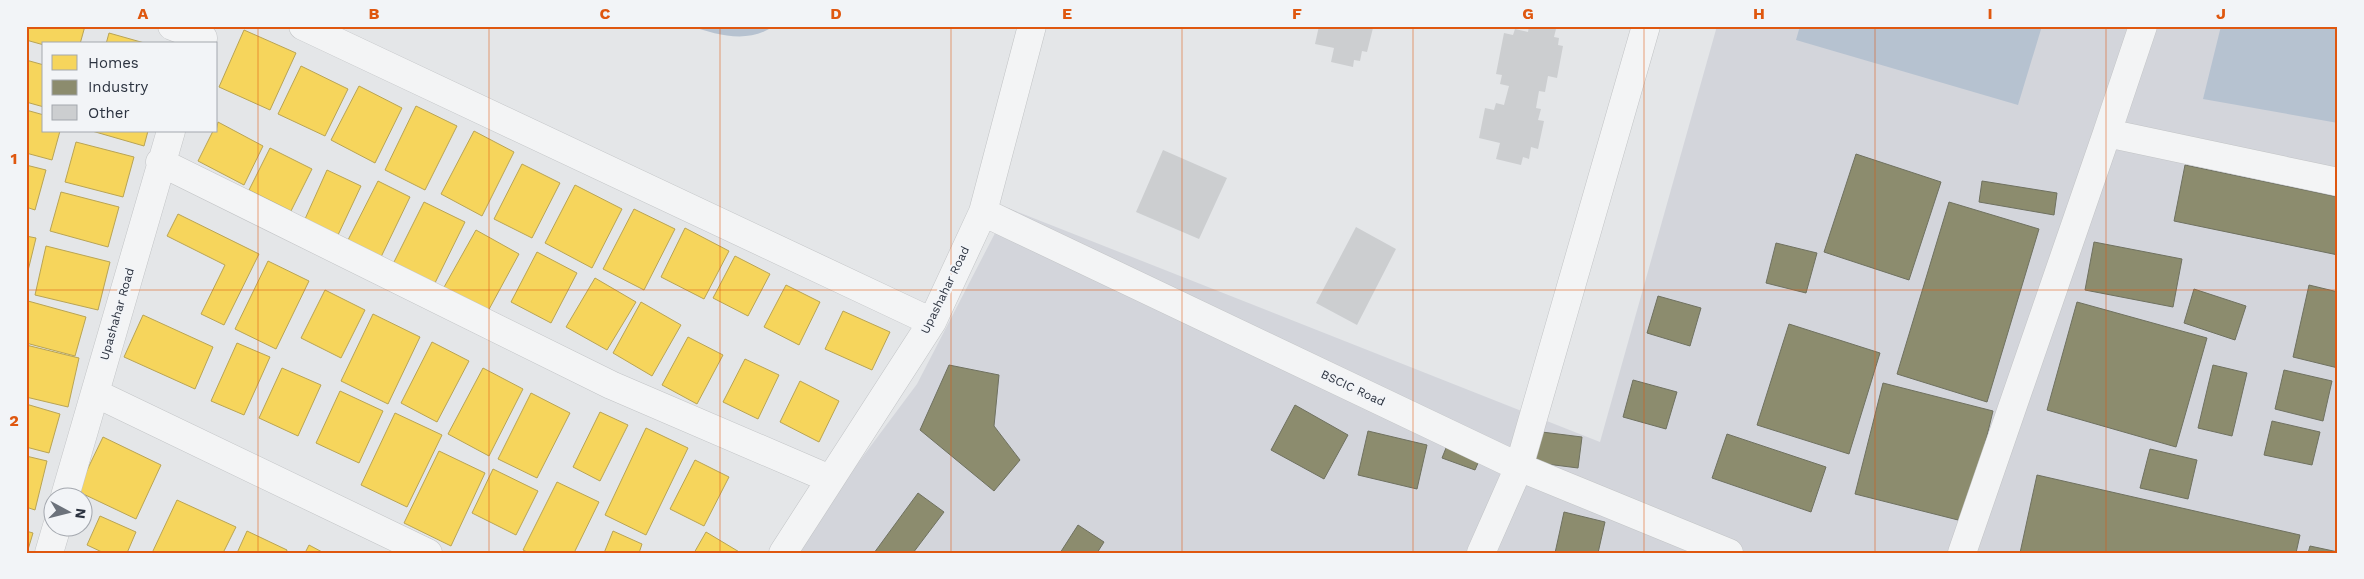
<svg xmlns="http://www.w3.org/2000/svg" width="2364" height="579" font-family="'Work Sans',sans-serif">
<rect width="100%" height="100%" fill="#e4e6e8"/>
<path fill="#d3d5db" d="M 1717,26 L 2338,26 L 2338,553 L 791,553 L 917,384 L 1008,208 L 1600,442 Z"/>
<path fill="#b6c2d0" d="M 690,26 L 774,26 C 748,44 718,35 690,26 Z
M 1800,26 L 2042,26 L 2018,105 L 1796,40 Z
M 2221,26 L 2338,26 L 2338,123 L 2203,99 Z"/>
<path fill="#f6d55c" stroke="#b9a454" d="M 26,26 L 85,26 L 80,44 L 44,45 L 26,40 Z
M 244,30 L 296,53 L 270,110 L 219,87 Z
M 109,33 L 148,44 L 106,44 Z
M 26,60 L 44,65 L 44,107 L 26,102 Z
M 301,66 L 348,89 L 325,136 L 278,114 Z
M 359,86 L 402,108 L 375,163 L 331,140 Z
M 416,106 L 457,126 L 425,190 L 385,170 Z
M 26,110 L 44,115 L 44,131 L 60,131 L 52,160 L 26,153 Z
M 218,122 L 263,146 L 244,185 L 198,161 L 213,131 L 216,131 Z
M 92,131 L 148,131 L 144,146 Z
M 474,131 L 514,152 L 482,216 L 441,194 Z
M 76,142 L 134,157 L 123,197 L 65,182 Z
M 270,148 L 312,169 L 291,211 L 249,190 Z
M 522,164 L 560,183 L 532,238 L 494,219 Z
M 26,165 L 46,170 L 35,210 L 26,207 Z
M 327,170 L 361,186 L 338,235 L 305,219 Z
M 378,181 L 410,197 L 381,257 L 348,240 Z
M 575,185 L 622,209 L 592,268 L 545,243 Z
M 61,192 L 119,207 L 108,247 L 50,231 Z
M 424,202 L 465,222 L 434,285 L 393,264 Z
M 634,209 L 675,229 L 644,290 L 603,269 Z
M 178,214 L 259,254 L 224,325 L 201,314 L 225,265 L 167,236 Z
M 685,228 L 729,251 L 704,299 L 661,277 Z
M 476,230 L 519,254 L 487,313 L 443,289 Z
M 26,236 L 36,238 L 26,279 Z
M 46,246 L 110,262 L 98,310 L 35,295 Z
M 537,252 L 577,273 L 551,323 L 511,302 Z
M 735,256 L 770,274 L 748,316 L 713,298 Z
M 268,261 L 309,281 L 276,349 L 235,329 Z
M 595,278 L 636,302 L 607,350 L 566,327 Z
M 786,285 L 820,302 L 799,345 L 764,327 Z
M 325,290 L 365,310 L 341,358 L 301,338 Z
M 28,301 L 86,317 L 75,356 L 26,343 L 26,309 Z
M 641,302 L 681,325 L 652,376 L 613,353 Z
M 843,311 L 890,332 L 872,370 L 825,349 Z
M 373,314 L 420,337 L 388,404 L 341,381 Z
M 143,315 L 213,347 L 195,389 L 124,357 Z
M 688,337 L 723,355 L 697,404 L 662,385 Z
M 432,342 L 469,361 L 437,422 L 401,403 Z
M 237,343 L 270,357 L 244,415 L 211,401 Z
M 26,345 L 79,358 L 68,407 L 26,397 Z
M 745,359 L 779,375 L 758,419 L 723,402 Z
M 282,368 L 321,385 L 298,436 L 259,418 Z
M 483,368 L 523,389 L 489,456 L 448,434 Z
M 800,381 L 839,401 L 819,442 L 780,422 Z
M 340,391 L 383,411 L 359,463 L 316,443 Z
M 531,393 L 570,413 L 537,478 L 498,459 Z
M 26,404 L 60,414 L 49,453 L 26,447 Z
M 600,412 L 628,425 L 600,481 L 573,467 Z
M 395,413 L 442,435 L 407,507 L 361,485 Z
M 646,428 L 688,448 L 646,535 L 605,515 Z
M 103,437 L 161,465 L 136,519 L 77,491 Z
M 439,451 L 485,473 L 451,546 L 404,523 Z
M 26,456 L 47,461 L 35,510 L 26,507 Z
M 695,460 L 729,477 L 704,526 L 670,509 Z
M 493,469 L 538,491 L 516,535 L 472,513 Z
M 557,482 L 599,502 L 574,553 L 529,553 L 523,550 Z
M 177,500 L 236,527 L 223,553 L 152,553 Z
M 100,516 L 136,532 L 127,553 L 104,553 L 87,545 Z
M 26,531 L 33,533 L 27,553 L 26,553 Z
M 247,531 L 287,550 L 286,553 L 237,553 Z
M 613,531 L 642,544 L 639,553 L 604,553 Z
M 706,532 L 741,553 L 694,553 Z
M 309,545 L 324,553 L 305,553 Z"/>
<path fill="#8c8c6e" stroke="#6f7160" d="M 1856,154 L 1941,182 L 1909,280 L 1824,252 Z
M 2185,165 L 2338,197 L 2338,255 L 2174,221 Z
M 1982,181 L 2057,193 L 2054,215 L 1979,202 Z
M 1949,202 L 2039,229 L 1987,402 L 1897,374 Z
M 2094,242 L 2182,259 L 2173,307 L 2085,290 Z
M 1776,243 L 1817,253 L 1806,293 L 1766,283 Z
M 2309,285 L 2338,292 L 2338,368 L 2293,357 Z
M 2194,289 L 2246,306 L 2235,340 L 2184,323 Z
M 1658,296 L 1701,308 L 1690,346 L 1647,333 Z
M 2077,302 L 2207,338 L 2176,447 L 2047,410 Z
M 1789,324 L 1880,353 L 1849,454 L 1757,425 Z
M 949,365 L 999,375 L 994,426 L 1020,460 L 994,491 L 920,430 Z
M 2213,365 L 2247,373 L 2232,436 L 2198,428 Z
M 2284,370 L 2332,381 L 2323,421 L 2275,409 Z
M 1633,380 L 1677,392 L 1666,429 L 1623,417 Z
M 1883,383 L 1993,411 L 1966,522 L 1855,494 Z
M 1295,405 L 1348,435 L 1324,479 L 1271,450 Z
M 2272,421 L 2320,432 L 2312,465 L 2264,455 Z
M 1368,431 L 1427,445 L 1417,489 L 1358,475 Z
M 1534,431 L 1582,437 L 1578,468 L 1531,462 Z
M 1727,434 L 1826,467 L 1811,512 L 1712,478 Z
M 1448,443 L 1481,456 L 1475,470 L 1442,458 Z
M 2150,449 L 2197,460 L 2188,499 L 2140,488 Z
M 2037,475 L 2300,535 L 2296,553 L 2020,553 Z
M 918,493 L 944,512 L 913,553 L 874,553 Z
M 1564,512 L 1605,522 L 1598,553 L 1555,553 Z
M 1078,525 L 1104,542 L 1097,553 L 1060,553 Z
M 2310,546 L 2338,552 L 2338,553 L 2308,553 Z"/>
<path fill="#ccced0" d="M 1319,26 L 1373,28 L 1367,52 L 1362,51 L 1360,61 L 1354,60 L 1353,67 L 1331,62 L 1334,48 L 1315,44 Z
M 1529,26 L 1556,29 L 1554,37 L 1559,38 L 1558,45 L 1563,46 L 1557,78 L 1548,76 L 1545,92 L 1539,91 L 1536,108 L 1541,109 L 1538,120 L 1544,121 L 1538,149 L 1531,147 L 1529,159 L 1523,157 L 1521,165 L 1496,159 L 1500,143 L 1479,138 L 1485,108 L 1494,110 L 1496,103 L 1504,105 L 1509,86 L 1500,84 L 1502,75 L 1496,74 L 1504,33 L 1513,35 L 1515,29 L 1528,32 Z
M 1163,150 L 1227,178 L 1199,239 L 1136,212 Z
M 1356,227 L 1396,249 L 1357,325 L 1316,303 Z"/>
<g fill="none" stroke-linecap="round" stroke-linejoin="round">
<g stroke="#c2c4c6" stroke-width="29">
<path id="street" d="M 172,26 L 203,38
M 303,26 L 932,322
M 2107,133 L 2143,26
M 160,162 L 611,385 L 830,479
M 983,212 L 1519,467 L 1729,553
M 95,393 L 428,553
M 65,496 L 171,131
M 49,553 L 57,526
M 783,553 L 932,322 L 983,212 L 1032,26
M 1481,553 L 1519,467 L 1646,26
M 1962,553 L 2107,133 L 2338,182"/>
</g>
<use href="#street" stroke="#f3f4f5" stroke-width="28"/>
</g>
<path fill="none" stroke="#df570f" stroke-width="1" stroke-opacity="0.55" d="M 258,26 L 258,553M 489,26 L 489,553M 720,26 L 720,553M 951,26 L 951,553M 1182,26 L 1182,553M 1413,26 L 1413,553M 1644,26 L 1644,553M 1875,26 L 1875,553M 2106,26 L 2106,553M 26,290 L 2338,290"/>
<g text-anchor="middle" stroke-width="5" stroke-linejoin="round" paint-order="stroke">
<g font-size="12" fill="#2c3340" stroke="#f2f4f7">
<text transform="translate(945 290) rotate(-64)" y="4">Upashahar Road</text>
<text transform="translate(117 314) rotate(-74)" y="4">Upashahar Road</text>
<text transform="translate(1353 388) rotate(25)" y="4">BSCIC Road</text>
</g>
</g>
<rect width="2364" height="579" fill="none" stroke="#f2f4f7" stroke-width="55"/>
<rect x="42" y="42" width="175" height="90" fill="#f2f4f7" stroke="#a3a7ae"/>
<rect x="52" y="55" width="25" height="15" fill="#f6d55c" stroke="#a3a7ae"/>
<text x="88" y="68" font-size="15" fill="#2c3340">Homes</text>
<rect x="52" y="80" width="25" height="15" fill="#8c8c6e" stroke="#a3a7ae"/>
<text x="88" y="92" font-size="15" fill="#2c3340">Industry</text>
<rect x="52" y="105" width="25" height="15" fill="#ccced0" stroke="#a3a7ae"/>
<text x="88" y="118" font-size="15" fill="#2c3340">Other</text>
<g transform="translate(68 512) rotate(97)"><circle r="24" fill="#f2f4f7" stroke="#a3a7ae"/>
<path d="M0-4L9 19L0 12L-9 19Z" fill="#6c727b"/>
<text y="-8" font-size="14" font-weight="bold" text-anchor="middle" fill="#2c3340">N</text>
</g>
<rect x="28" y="28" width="2308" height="524" fill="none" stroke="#df570f" stroke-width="2"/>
<g font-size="16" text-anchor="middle" font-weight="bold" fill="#df570f">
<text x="143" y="19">A</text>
<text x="374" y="19">B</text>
<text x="605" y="19">C</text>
<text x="836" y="19">D</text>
<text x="1067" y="19">E</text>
<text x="1297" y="19">F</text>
<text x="1528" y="19">G</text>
<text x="1759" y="19">H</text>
<text x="1990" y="19">I</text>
<text x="2221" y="19">J</text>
<text x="14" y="164">1</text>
<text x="14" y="426">2</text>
</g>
</svg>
